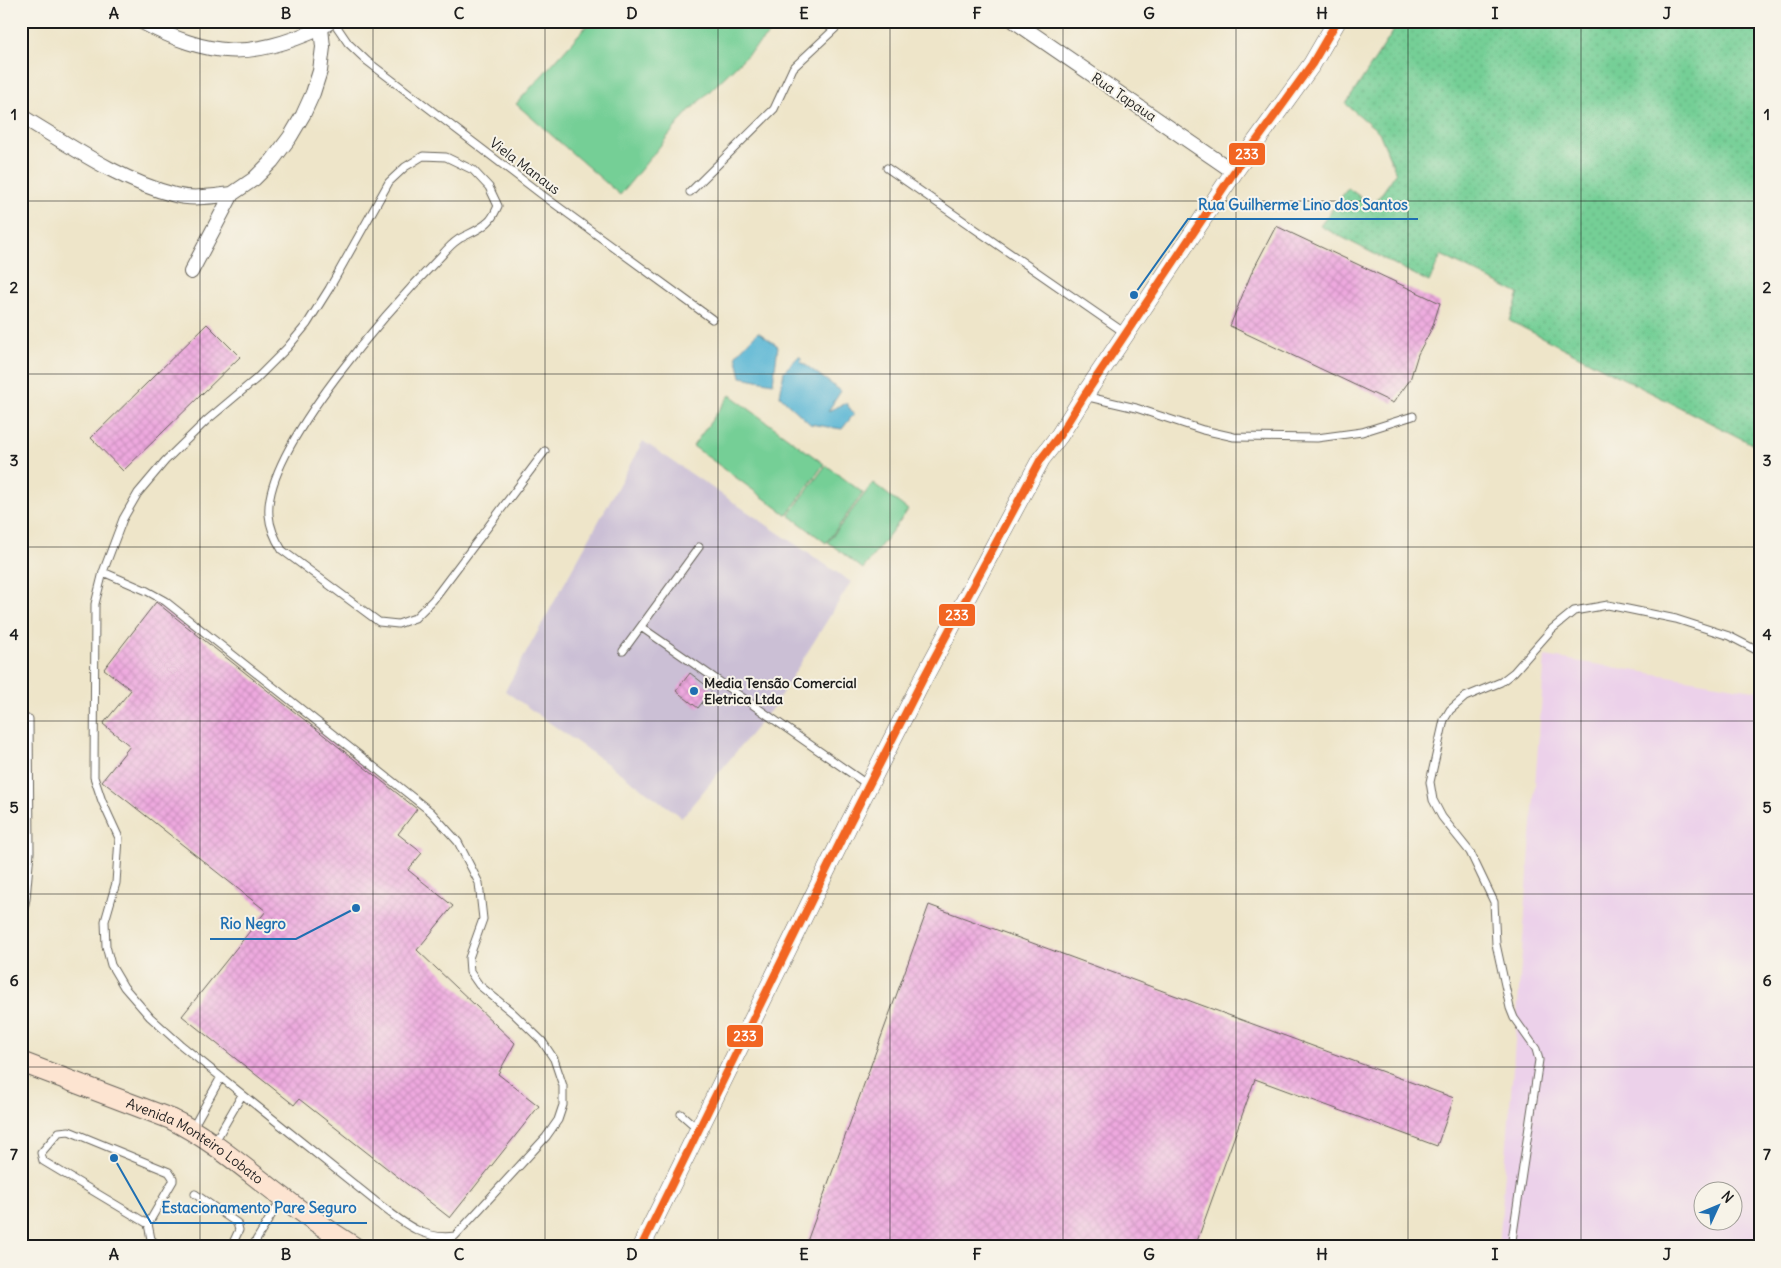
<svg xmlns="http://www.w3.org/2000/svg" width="1781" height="1268" font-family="Delius,sans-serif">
<defs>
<pattern id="grass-dots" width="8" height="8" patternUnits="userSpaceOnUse" patternTransform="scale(1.25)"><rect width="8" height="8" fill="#75cf96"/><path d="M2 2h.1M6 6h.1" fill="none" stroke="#65b181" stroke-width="1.8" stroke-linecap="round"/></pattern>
<pattern id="building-cross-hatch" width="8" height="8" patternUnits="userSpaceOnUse" patternTransform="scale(1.25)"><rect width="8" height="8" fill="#eea9df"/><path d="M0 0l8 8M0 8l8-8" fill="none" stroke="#cc91bf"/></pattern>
</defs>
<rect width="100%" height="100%" fill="#f7f3e8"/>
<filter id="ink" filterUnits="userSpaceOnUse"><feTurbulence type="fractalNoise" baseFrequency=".02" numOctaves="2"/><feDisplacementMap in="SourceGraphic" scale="10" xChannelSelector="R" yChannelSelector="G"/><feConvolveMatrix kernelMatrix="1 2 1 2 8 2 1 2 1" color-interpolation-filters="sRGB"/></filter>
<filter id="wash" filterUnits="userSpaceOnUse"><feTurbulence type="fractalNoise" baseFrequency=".0096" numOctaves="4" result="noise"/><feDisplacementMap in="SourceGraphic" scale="20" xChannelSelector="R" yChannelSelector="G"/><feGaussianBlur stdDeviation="1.12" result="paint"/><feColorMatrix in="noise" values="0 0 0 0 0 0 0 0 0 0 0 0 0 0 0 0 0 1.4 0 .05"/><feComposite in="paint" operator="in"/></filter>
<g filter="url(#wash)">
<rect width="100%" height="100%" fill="#eee5c9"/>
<path fill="#ecd1ea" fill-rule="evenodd" d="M 1545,656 L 1760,691 L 1760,1247 L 1499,1247 ZM 1704,1190 L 1734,1190 L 1734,1220 L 1704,1220 Z"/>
<path fill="#cbbfd5" d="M 643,441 L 851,582 L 774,706 L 682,817 L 505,691 Z"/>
<path fill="url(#grass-dots)" stroke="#487659" d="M 1400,21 L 1760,21 L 1760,448 L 1510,321 L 1519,294 L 1441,255 L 1429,282 L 1320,226 L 1348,188 L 1373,206 L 1396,173 L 1379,132 L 1346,104 Z"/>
<path fill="#75cf96" stroke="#487659" d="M 591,21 L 756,21 L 769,34 L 687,113 L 620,195 L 516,104 Z
M 730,395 L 824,464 L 787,515 L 693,446 Z
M 826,465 L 863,493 L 826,543 L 789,515 Z
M 873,483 L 908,510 L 863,569 L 828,542 Z"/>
<path fill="#56b5d4" stroke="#396878" d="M 758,332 L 778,346 L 773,383 L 741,377 L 736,355 Z
M 799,356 L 802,359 L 800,361 L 841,391 L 828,411 L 846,403 L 854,414 L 842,429 L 810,424 L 780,396 L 784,371 Z"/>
<g id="blocks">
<path fill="url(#building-cross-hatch)" d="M 1276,226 L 1440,303 L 1432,328 L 1418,354 L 1410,380 L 1393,403 L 1230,326 L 1251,274 Z
M 207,324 L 240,357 L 123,471 L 91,438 Z
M 156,602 L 417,809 L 398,834 L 422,853 L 408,870 L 453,906 L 417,950 L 515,1043 L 498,1074 L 539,1106 L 450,1218 L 299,1099 L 294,1105 L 182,1016 L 266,911 L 102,781 L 130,746 L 103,724 L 131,690 L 104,669 Z
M 690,673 L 712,690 L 698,708 L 676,691 Z
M 929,905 L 1454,1098 L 1437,1146 L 1255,1079 L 1195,1247 L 805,1247 Z"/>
</g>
</g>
<g filter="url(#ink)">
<use href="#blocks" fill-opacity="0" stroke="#666259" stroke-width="1"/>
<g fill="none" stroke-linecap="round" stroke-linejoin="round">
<g stroke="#666259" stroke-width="9">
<path id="service" d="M 333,21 L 348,43 L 367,61 L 541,194 L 712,319
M 887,168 L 1125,333
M 690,192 L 774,109 L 793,68 L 841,23 L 847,21
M 1084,396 L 1136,408 L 1203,430 L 1234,437 L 1317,438 L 1362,432 L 1413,416
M 103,572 L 147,591 L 165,601 L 431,812 L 458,842 L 479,883 L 483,919 L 469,958 L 470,972 L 479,985 L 513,1013 L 542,1041 L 554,1059 L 563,1086 L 563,1105 L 558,1120 L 546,1137 L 455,1236 C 422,1241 400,1220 375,1201 L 181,1045 L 150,1017 L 124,987 L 111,965 L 106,946 L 105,921 L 116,883 L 119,838 L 102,801 L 94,777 L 95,604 L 103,572 L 123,519 L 138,493 L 165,461 L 206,421 L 256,379 L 287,348 L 307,324 L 329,289 L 389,182 L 405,167 L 423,156 L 446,157 L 473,170 L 489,187 L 498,206 C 495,212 493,218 488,222 C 480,230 468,234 459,239 C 453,243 447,249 442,255 C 396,302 263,448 269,515 C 270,528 275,539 282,550 L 379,622 L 398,624 L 415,618 L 433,600 L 545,451
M 641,627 L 868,785
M 623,651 L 699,547
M 21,922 L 26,899 L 30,852 L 29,719
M 681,1114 L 698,1129
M 192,1129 L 221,1077
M 214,1143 L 242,1095
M 195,1194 L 237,1223 L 239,1230 L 231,1247
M 148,1224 L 173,1181 L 173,1178 L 169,1172 L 69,1131 L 59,1132 L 41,1153 L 43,1161 L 148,1224 L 151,1239 L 159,1247
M 252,1247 L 282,1198
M 1511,1247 L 1539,1060 L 1536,1049 L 1514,1018 L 1510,1008 L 1496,944 L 1494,902 L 1470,852 L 1442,817 L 1433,800 L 1430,782 L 1444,720 L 1450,710 L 1465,697 L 1501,682 L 1514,672 L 1552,629 L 1574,611 L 1608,605 L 1676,619 L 1729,636 L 1760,652"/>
</g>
<g stroke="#666259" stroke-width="16">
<path id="minor" d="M 140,21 C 210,58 249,60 321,28
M 1014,21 L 1234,172
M 21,116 C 69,145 120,181 175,195 C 193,200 214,196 232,194
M 191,272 L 232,194 L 254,179 L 272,161 L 290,137 L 303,115 L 313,93 L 320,71 L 323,47 L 321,28 L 331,21"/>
</g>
<g stroke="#666259" stroke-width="19">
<path id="tertiary" d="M 641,1247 L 850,822 L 923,679 L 1041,459 L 1059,436 L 1084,396 L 1234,172 L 1312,64 L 1337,21"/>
</g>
<g stroke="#666259" stroke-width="22">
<g id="secondary">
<path id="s1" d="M 21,1062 L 171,1119 C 212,1139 245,1169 281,1196 C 304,1214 329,1231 354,1247"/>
</g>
</g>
<use href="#service" stroke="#fff" stroke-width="7"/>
<use href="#minor" stroke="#fff" stroke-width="14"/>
<use href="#tertiary" stroke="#fff" stroke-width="18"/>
<use href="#secondary" stroke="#fde4d1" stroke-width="20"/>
<g stroke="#f7f3e8" stroke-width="11">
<path id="bus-1" d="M 641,1247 L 850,822 L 923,679 L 1041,459 L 1059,436 L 1084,396 L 1234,172 L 1312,64 L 1337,21"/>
</g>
<use href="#bus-1" stroke="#f26522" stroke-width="8"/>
</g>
</g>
<path fill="none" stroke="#1c1c1c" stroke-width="1" stroke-opacity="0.55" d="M 200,21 L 200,1247M 373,21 L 373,1247M 545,21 L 545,1247M 718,21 L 718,1247M 890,21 L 890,1247M 1063,21 L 1063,1247M 1236,21 L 1236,1247M 1408,21 L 1408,1247M 1581,21 L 1581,1247M 21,201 L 1760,201M 21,374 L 1760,374M 21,547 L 1760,547M 21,721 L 1760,721M 21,894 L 1760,894M 21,1067 L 1760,1067"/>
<circle fill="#1f6fb2" stroke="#f7f3e8" stroke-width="2" cx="694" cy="691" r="5"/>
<g text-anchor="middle" stroke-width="4" stroke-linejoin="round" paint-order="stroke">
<g font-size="14" fill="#1c1c1c" stroke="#f7f3e8">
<text transform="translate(1124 97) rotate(34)" y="5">Rua Tapaua</text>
<text transform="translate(525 166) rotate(37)" y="5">Viela Manaus</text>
<text dy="5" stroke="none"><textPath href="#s1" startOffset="192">Avenida Monteiro Lobato</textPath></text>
</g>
<g font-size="14" font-weight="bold" fill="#1c1c1c" stroke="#f7f3e8" text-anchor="start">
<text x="704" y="688">Media Tensão Comercial<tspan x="704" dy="16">Eletrica Ltda</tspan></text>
</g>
</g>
<path fill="none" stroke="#1f6fb2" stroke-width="2" d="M1134 295L1188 219H1418M356 908L296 939H210M114 1158L151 1223H367"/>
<g fill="#1f6fb2" stroke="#f7f3e8" stroke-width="2">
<circle cx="1134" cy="295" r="5"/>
<circle cx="356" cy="908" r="5"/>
<circle cx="114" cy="1158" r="5"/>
</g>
<g font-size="15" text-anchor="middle" font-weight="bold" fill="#1f6fb2" stroke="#f7f3e8" stroke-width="4" stroke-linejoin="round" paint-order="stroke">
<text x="1303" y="210">Rua Guilherme Lino dos Santos</text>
<text x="253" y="929">Rio Negro</text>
<text x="259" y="1213">Estacionamento Pare Seguro</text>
</g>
<g stroke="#f7f3e8" stroke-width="2">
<rect x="1228" y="142" width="38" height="24" rx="5" fill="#f26522"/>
<rect x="938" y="603" width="38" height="24" rx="5" fill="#f26522"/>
<rect x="726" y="1024" width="38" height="24" rx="5" fill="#f26522"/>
</g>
<g font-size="14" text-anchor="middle" font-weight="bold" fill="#fff">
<text x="1247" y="159">233</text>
<text x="957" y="620">233</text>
<text x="745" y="1041">233</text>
</g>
<rect width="1781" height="1268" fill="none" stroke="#f7f3e8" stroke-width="55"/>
<g transform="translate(1718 1206) rotate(46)"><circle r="24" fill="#f7f3e8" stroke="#9f9d96"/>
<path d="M0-4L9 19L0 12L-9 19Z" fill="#1f6fb2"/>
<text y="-8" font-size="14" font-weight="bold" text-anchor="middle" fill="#1c1c1c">N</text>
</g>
<rect x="28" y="28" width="1726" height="1212" fill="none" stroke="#1c1c1c" stroke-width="2"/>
<g font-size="16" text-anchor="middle" font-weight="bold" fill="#1c1c1c">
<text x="114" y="19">A</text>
<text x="286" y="19">B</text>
<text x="459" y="19">C</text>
<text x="632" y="19">D</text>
<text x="804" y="19">E</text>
<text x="977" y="19">F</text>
<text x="1149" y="19">G</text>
<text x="1322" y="19">H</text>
<text x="1495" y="19">I</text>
<text x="1667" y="19">J</text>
<text x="14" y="120">1</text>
<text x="1767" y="120">1</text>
<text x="14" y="293">2</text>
<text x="1767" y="293">2</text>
<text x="14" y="466">3</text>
<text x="1767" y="466">3</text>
<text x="14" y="640">4</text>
<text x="1767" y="640">4</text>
<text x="14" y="813">5</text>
<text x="1767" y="813">5</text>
<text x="14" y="986">6</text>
<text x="1767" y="986">6</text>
<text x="14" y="1160">7</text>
<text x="1767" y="1160">7</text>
<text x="114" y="1260">A</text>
<text x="286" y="1260">B</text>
<text x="459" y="1260">C</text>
<text x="632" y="1260">D</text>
<text x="804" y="1260">E</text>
<text x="977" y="1260">F</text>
<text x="1149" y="1260">G</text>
<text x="1322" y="1260">H</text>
<text x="1495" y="1260">I</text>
<text x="1667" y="1260">J</text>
</g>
</svg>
